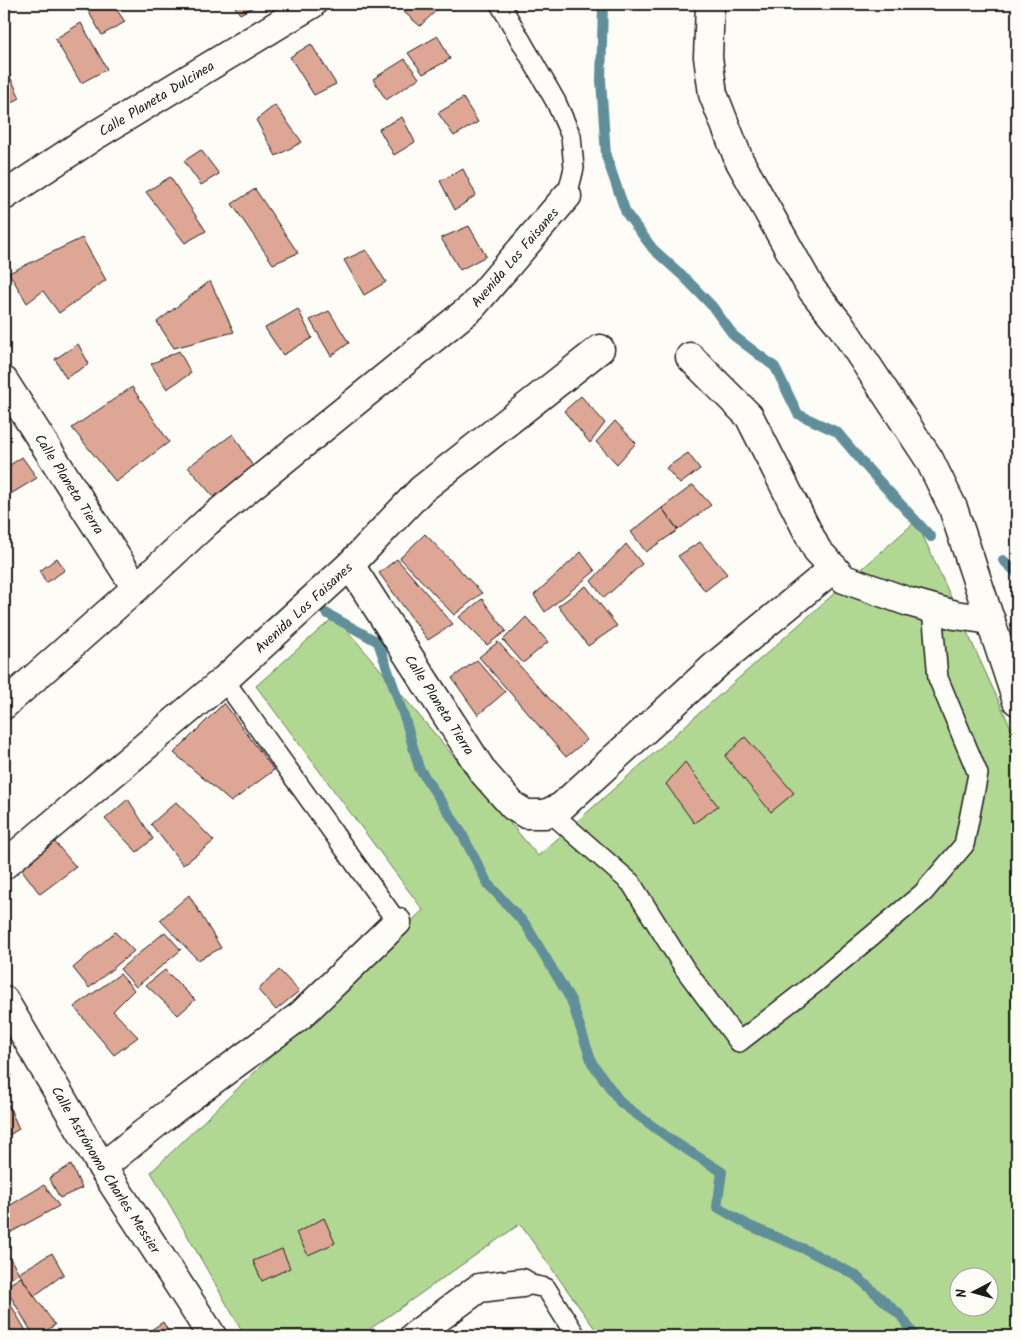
<svg xmlns="http://www.w3.org/2000/svg" width="1021" height="1340" font-family="Kalam,sans-serif">
<rect width="100%" height="100%" fill="#fdfcf7"/>
<filter id="ink" filterUnits="userSpaceOnUse"><feTurbulence type="fractalNoise" baseFrequency=".02" numOctaves="2"/><feDisplacementMap in="SourceGraphic" scale="10" xChannelSelector="R" yChannelSelector="G"/><feConvolveMatrix kernelMatrix="1 2 1 2 8 2 1 2 1" color-interpolation-filters="sRGB"/></filter>
<g filter="url(#ink)">
<path fill="#b1d893" stroke="#667a58" fill-rule="evenodd" d="M 916,521 L 1017,741 L 1017,1336 L 600,1336 L 520,1224 L 360,1336 L 245,1336 L 151,1172 L 423,910 L 256,686 L 335,616 L 538,856 ZM 958,1278 L 988,1278 L 988,1308 L 958,1308 Z"/>
<g fill="none" stroke-linecap="round" stroke-linejoin="round">
<path stroke="#618f9a" stroke-width="10" d="M 603,4 L 601,80 L 606,156 L 626,213 L 653,249 L 685,278 L 712,306 L 734,336 L 775,367 L 798,414 L 837,432 L 869,470 L 931,537
M 1003,560 L 1017,573
M 326,613 L 378,642 L 406,722 L 419,768 L 460,830 L 488,884 L 526,925 L 571,1000 L 592,1063 L 621,1103 L 673,1141 L 722,1172 L 717,1207 L 750,1226 L 809,1251 L 855,1275 L 901,1316 L 915,1336"/>
</g>
<path fill="#dea795" stroke="#1c1c1c" d="M 84,4 L 113,4 L 125,22 L 102,35 Z
M 233,4 L 259,4 L 240,14 Z
M 412,4 L 443,4 L 420,26 L 404,12 Z
M 81,23 L 107,69 L 81,83 L 55,39 Z
M 438,36 L 450,59 L 423,74 L 408,53 Z
M 311,44 L 336,84 L 314,95 L 290,57 Z
M 405,59 L 419,78 L 386,100 L 373,79 Z
M 7,70 L 20,98 L 4,107 L 4,72 Z
M 463,98 L 478,122 L 454,136 L 438,113 Z
M 275,105 L 302,142 L 276,156 L 256,120 Z
M 402,117 L 415,142 L 394,155 L 379,129 Z
M 201,150 L 219,174 L 201,185 L 184,161 Z
M 463,169 L 476,195 L 455,210 L 440,181 Z
M 170,177 L 206,231 L 185,243 L 146,192 Z
M 255,189 L 298,253 L 273,264 L 232,204 Z
M 469,226 L 486,256 L 460,270 L 441,238 Z
M 82,238 L 106,280 L 59,313 L 43,291 L 27,303 L 9,273 Z
M 366,250 L 386,282 L 364,295 L 344,260 Z
M 210,281 L 234,332 L 174,348 L 157,322 Z
M 298,309 L 312,338 L 283,355 L 265,328 Z
M 329,311 L 349,343 L 331,356 L 310,320 Z
M 78,344 L 89,364 L 66,378 L 55,359 Z
M 179,351 L 191,373 L 167,389 L 151,364 Z
M 132,387 L 169,442 L 116,482 L 72,428 Z
M 581,396 L 605,423 L 590,443 L 564,411 Z
M 615,421 L 636,443 L 617,464 L 596,442 Z
M 233,434 L 257,473 L 218,502 L 188,467 Z
M 688,453 L 700,469 L 680,484 L 666,468 Z
M 22,457 L 37,478 L 4,498 L 4,469 Z
M 693,485 L 711,505 L 678,530 L 662,508 Z
M 662,508 L 678,530 L 646,552 L 631,532 Z
M 425,534 L 482,593 L 454,615 L 400,558 Z
M 700,542 L 727,574 L 705,591 L 678,556 Z
M 626,544 L 642,564 L 604,598 L 591,581 Z
M 581,552 L 595,571 L 545,612 L 534,595 Z
M 57,558 L 65,570 L 46,583 L 40,571 Z
M 397,559 L 453,624 L 428,640 L 379,573 Z
M 586,586 L 617,626 L 588,646 L 558,606 Z
M 482,599 L 506,631 L 487,645 L 459,617 Z
M 526,617 L 548,642 L 523,663 L 503,640 Z
M 498,642 L 587,740 L 566,757 L 479,657 Z
M 477,660 L 505,692 L 478,715 L 452,678 Z
M 224,703 L 274,770 L 231,802 L 174,753 Z
M 745,737 L 794,793 L 771,812 L 725,756 Z
M 685,762 L 718,806 L 694,823 L 666,784 Z
M 128,799 L 153,839 L 137,852 L 105,819 Z
M 176,802 L 214,841 L 183,865 L 151,824 Z
M 53,840 L 76,867 L 40,894 L 19,866 Z
M 189,895 L 221,948 L 198,960 L 160,920 Z
M 115,932 L 134,951 L 89,988 L 73,968 Z
M 165,932 L 181,950 L 136,987 L 120,969 Z
M 165,970 L 195,1000 L 178,1015 L 146,985 Z
M 279,970 L 299,991 L 276,1010 L 258,990 Z
M 120,974 L 134,990 L 113,1011 L 138,1037 L 114,1055 L 74,1007 Z
M 4,1064 L 12,1076 L 4,1080 Z
M 8,1104 L 19,1129 L 4,1138 L 4,1107 Z
M 71,1165 L 82,1188 L 60,1198 L 49,1178 Z
M 44,1185 L 59,1206 L 4,1236 L 4,1209 Z
M 324,1218 L 335,1243 L 308,1255 L 296,1233 Z
M 4,1249 L 19,1273 L 4,1283 Z
M 282,1249 L 290,1268 L 262,1281 L 253,1261 Z
M 52,1253 L 64,1274 L 34,1296 L 19,1273 Z
M 21,1277 L 55,1325 L 38,1336 L 34,1336 L 5,1287 Z
M 4,1293 L 26,1331 L 17,1336 L 4,1336 Z
M 163,1322 L 171,1336 L 142,1336 Z
M 59,1330 L 63,1336 L 50,1336 Z"/>
<g fill="none" stroke-linecap="round" stroke-linejoin="round">
<g stroke="#1c1c1c" stroke-width="22">
<path id="service" d="M 500,4 L 556,102 L 571,136 L 574,168 L 567,196
M 224,680 L 397,922
M 550,812 L 631,883 L 685,969 L 739,1042 L 814,984 L 923,893 L 964,845 L 978,774 L 938,678 L 932,609
M 522,1283 L 546,1288 L 576,1336"/>
</g>
<g stroke="#1c1c1c" stroke-width="31">
<g id="minor">
<path id="s1" d="M 4,196 L 91,138 L 312,4"/>
<path d="M 690,357 L 749,416 L 817,550 L 844,579 L 909,602 L 955,615 L 991,620"/>
<path id="s2" d="M 4,381 L 136,588"/>
<path id="s3" d="M 350,565 L 483,772 L 513,806 L 526,814 L 545,814 L 561,807 L 717,664 L 834,568"/>
<path id="s4" d="M 4,705 L 136,588 L 207,522 L 472,307 L 567,196"/>
<path id="s5" d="M 4,865 L 224,680 L 350,565 L 421,490 L 600,349"/>
<path id="s6" d="M 4,1000 L 102,1167 L 212,1336"/>
<path d="M 102,1167 L 174,1109 L 301,1015 L 397,922"/>
<path d="M 414,1336 L 479,1288 L 522,1283"/>
</g>
</g>
<g stroke="#1c1c1c" stroke-width="31">
<path id="tertiary" d="M 710,4 L 708,57 L 713,94 L 739,160 L 812,290 L 842,327 L 929,459 L 953,508 L 1017,701"/>
</g>
<use href="#service" stroke="#fdfcf7" stroke-width="19"/>
<use href="#minor" stroke="#fdfcf7" stroke-width="28"/>
<use href="#tertiary" stroke="#fdfcf7" stroke-width="28"/>
</g>
</g>
<g text-anchor="middle" stroke-width="4" stroke-linejoin="round" paint-order="stroke">
<g font-size="14" fill="#1c1c1c" stroke="#fdfcf7">
<text dy="5" stroke="none"><textPath href="#s1" startOffset="181">Calle Planeta Dulcinea</textPath></text>
<text dy="5" stroke="none"><textPath href="#s4" startOffset="680">Avenida Los Faisanes</textPath></text>
<text dy="5" stroke="none"><textPath href="#s2" startOffset="122">Calle Planeta Tierra</textPath></text>
<text dy="5" stroke="none"><textPath href="#s5" startOffset="395">Avenida Los Faisanes</textPath></text>
<text dy="5" stroke="none"><textPath href="#s3" startOffset="166">Calle Planeta Tierra</textPath></text>
<text dy="5" stroke="none"><textPath href="#s6" startOffset="198">Calle Astrónomo Charles Messier</textPath></text>
</g>
</g>
<rect width="1021" height="1340" fill="none" stroke="#fdfcf7" stroke-width="20"/>
<rect x="10" y="10" width="1001" height="1320" fill="none" stroke="#1c1c1c" stroke-width="2" filter="url(#ink)"/>
<g transform="translate(974 1292) rotate(264)"><circle r="24" fill="#fdfcf7" stroke="#a3a29f"/>
<path d="M0-4L9 19L0 12L-9 19Z" fill="#1c1c1c"/>
<text y="-8" font-size="14" font-weight="bold" text-anchor="middle" fill="#1c1c1c">N</text>
</g>
</svg>
